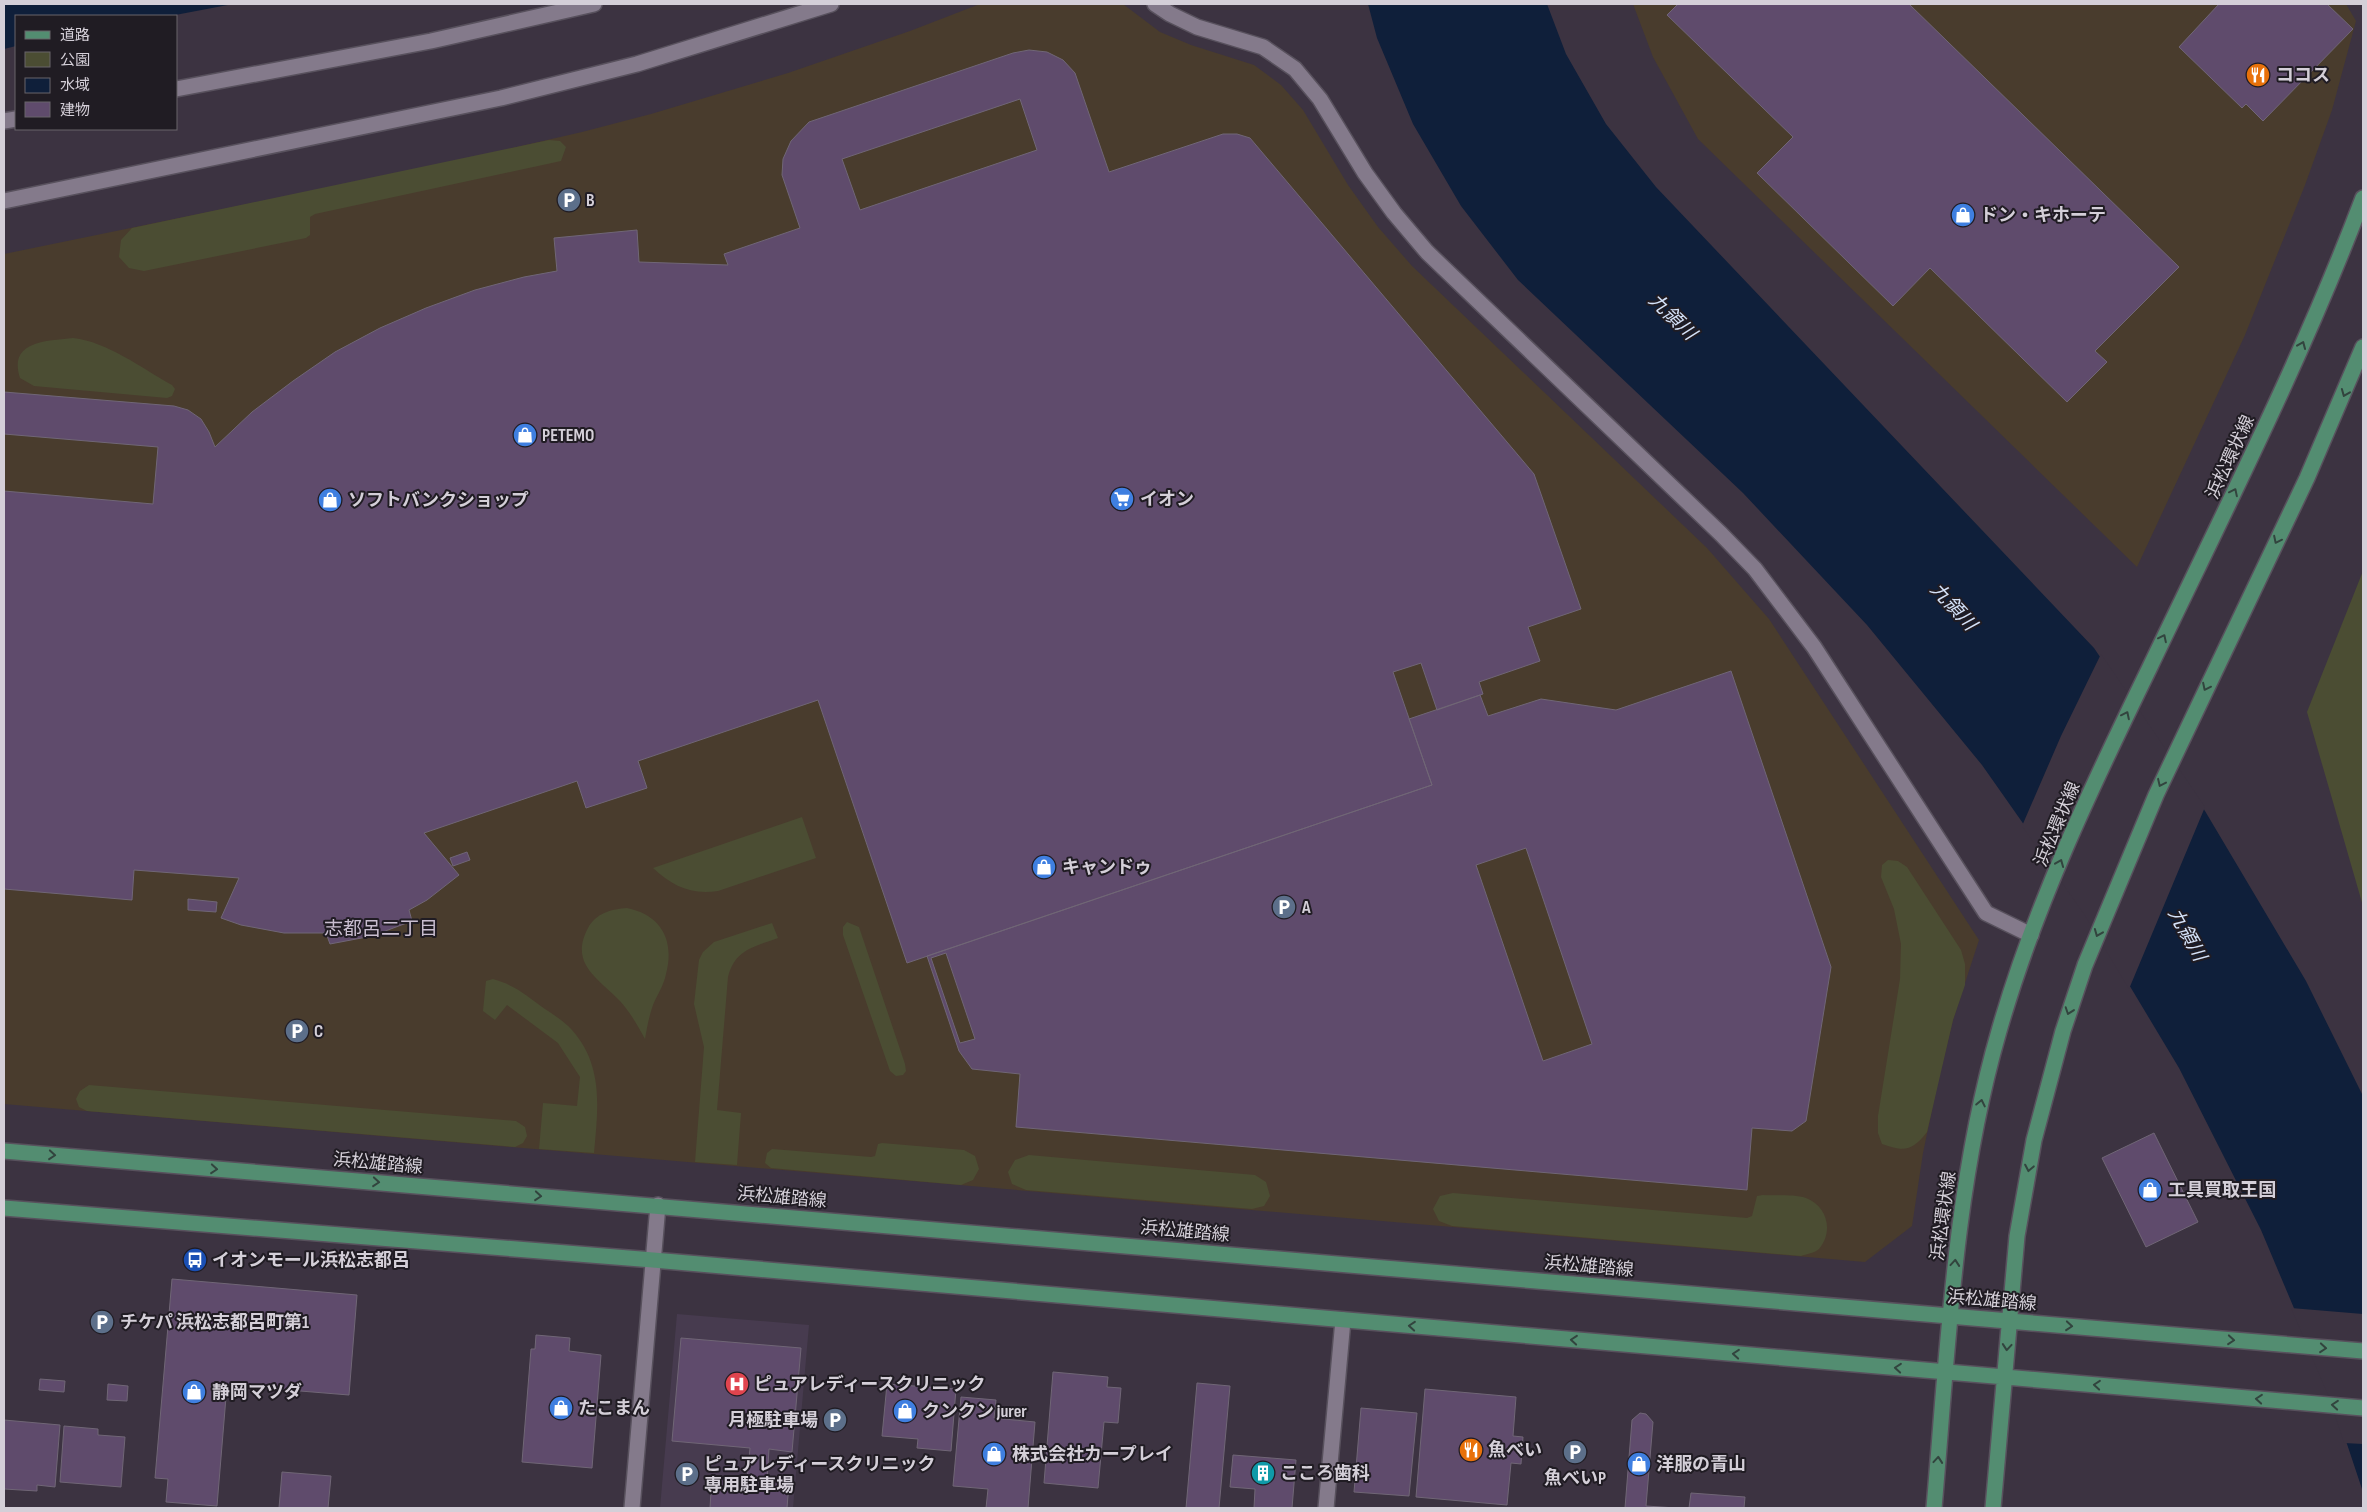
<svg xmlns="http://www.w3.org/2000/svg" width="2367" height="1512" font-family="'Sofia Sans Condensed','Noto Sans JP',sans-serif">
<rect width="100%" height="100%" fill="#3c3341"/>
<path fill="#493c2d" d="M 980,4 L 1123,4 L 1160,32 L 1191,45 L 1254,65 L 1281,85 L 1303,110 L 1348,185 L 1378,227 L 1412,266 L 1707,548 L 1769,619 L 1979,940 L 1953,1020 L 1937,1086 L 1923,1153 L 1912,1226 L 1865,1262 L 4,1104 L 4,254 L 443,164 L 582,132 L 651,114 L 788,73 L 910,31 Z
M 1633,4 L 2346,4 L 2356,21 L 2332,110 L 2305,185 L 2245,335 L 2137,567 L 1698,139 L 1653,57 Z"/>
<path fill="#473b4f" d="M 677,1314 L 809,1325 L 793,1508 L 660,1508 Z"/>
<path fill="#4b4d33" d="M 549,140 L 560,141 L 566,147 L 561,161 L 315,214 L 310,217 L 310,235 L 306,238 L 144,271 L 129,268 L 119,257 L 121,240 L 132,228 Z
M 73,338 C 108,342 141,368 172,385 L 175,389 L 172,396 L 167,398 L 34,386 L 20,378 C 8,341 46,341 73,338 Z
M 2363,571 L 2363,906 L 2307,712 Z
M 802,817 L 816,858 L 718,891 C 690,895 673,886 653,868 Z
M 1888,860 L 1898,861 L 1907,867 L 1961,950 L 1965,964 L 1965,985 L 1953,1020 L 1927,1132 C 1912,1151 1905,1152 1882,1144 L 1878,1133 L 1878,1116 L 1900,979 L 1901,944 L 1894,909 L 1881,877 L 1882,865 Z
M 627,908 C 661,915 675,940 666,974 C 664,985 657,995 653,1005 C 649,1016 647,1028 645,1039 C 638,1026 630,1012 620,1001 C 598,978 569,964 588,928 C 596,913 612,909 627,908 Z
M 847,922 L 859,927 L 905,1064 L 906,1071 L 903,1075 L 896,1076 L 890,1071 L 843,935 L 843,927 Z
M 772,923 L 778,938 C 754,947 735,949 728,977 L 717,1110 L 741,1113 L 737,1165 L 695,1162 L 704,1047 L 694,1004 L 699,960 L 703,952 L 714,942 Z
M 493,979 C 515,985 527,996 545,1009 C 554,1015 565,1022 572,1030 C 604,1066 598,1109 594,1153 L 539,1149 L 543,1103 L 577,1106 L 580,1077 L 558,1043 L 507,1005 L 495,1020 L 483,1011 L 486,981 Z
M 89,1085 L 516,1121 L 525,1127 L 527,1136 L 523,1143 L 515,1147 L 87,1111 L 79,1107 L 76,1099 L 80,1091 Z
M 882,1143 L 964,1150 L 975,1156 L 979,1169 L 973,1180 L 961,1185 L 771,1168 L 765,1163 L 767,1153 L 772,1149 L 871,1157 L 875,1156 L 878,1144 Z
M 1029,1155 L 1255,1175 L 1266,1182 L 1270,1196 L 1264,1206 L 1252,1209 L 1026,1190 L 1012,1184 L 1008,1172 L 1015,1160 Z
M 1453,1193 L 1747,1218 L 1752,1216 L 1757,1196 L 1763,1195 C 1776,1196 1794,1194 1806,1198 C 1827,1206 1834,1231 1819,1249 C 1815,1253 1806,1254 1801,1256 L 1452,1226 L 1439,1221 L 1433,1209 L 1440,1196 Z"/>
<path fill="#0f1f3a" d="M 4,4 L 233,4 L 170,16 L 16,16 L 16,46 L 4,49 Z
M 1368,4 L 1547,4 L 1566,54 L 1606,124 L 1656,187 L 2094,648 L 2205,811 L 2306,981 L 2363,1096 L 2363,1492 L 2331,1396 L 2261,1230 L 2179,1068 L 2086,913 L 1982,765 L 1867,625 L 1743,493 L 1518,280 L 1461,206 L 1413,124 L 1377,38 Z"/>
<path fill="#3c3341" d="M 2101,654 L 2205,807 L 2129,989 L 2084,914 L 2022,826 L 2061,736 Z
M 2291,1308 L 2363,1314 L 2363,1444 L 2344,1443 L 2329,1397 Z"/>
<path fill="#5f4b6c" stroke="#706676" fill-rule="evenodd" d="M 1678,4 L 1909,4 L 2179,267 L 2095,351 L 2107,362 L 2067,402 L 1930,268 L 1893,306 L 1757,173 L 1793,137 L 1667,15 Z
M 2219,4 L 2327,4 L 2353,29 L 2263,121 L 2246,104 L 2242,108 L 2179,47 Z
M 1029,50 L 1047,52 L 1063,60 L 1075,73 L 1109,172 L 1223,134 L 1237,134 L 1250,138 L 1534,474 L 1581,609 L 1528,627 L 1540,661 L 1479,682 L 1483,694 L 1437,710 L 1421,663 L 1393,672 L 1432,785 L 907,963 L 818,700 L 638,761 L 647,788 L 586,808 L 577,781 L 424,833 L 459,875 L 427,900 L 409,910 L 412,921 L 372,936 L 330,944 L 326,933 L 284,933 L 241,925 L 221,918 L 239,878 L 134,870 L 132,900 L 4,889 L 4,491 L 153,504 L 158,447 L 4,434 L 4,392 L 174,406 L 188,410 L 201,419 L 209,432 L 215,447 L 252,412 L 293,381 L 335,352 L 380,328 L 426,308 L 475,290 L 524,277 L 557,271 L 554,238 L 637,230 L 639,262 L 728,265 L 724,254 L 800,228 L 782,175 L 783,159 L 791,141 L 809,122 L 1013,53 ZM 1020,99 L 1037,150 L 860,210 L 842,159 Z
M 1731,671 L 1831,967 L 1806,1121 L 1792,1131 L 1752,1128 L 1747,1190 L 1016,1127 L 1020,1074 L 972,1069 L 959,1051 L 927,956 L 1432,785 L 1409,719 L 1480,695 L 1488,716 L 1541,699 L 1616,710 ZM 1526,848 L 1592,1044 L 1543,1061 L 1476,865 Z
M 467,852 L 470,860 L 453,866 L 450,858 Z
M 188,899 L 217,902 L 216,912 L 188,910 Z
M 946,953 L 975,1039 L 960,1043 L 931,958 Z
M 2154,1133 L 2198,1222 L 2146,1247 L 2102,1158 Z
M 185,1255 L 204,1256 L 204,1266 L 184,1264 Z
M 172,1279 L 357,1295 L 349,1395 L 227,1385 L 217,1506 L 166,1502 L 168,1479 L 155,1478 Z
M 536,1335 L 570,1338 L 569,1351 L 601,1355 L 592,1468 L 522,1462 L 531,1349 L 535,1349 Z
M 681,1338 L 801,1348 L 792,1452 L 769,1449 L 767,1481 L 789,1483 L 787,1508 L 710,1508 L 712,1476 L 747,1480 L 750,1448 L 672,1441 Z
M 1053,1372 L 1108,1377 L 1107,1387 L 1121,1388 L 1118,1423 L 1104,1422 L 1098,1488 L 1044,1483 Z
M 40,1379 L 65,1381 L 64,1392 L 39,1390 Z
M 1197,1383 L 1230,1386 L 1219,1508 L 1186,1508 Z
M 108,1384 L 128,1386 L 127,1401 L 107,1400 Z
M 887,1384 L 956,1389 L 951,1451 L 917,1448 L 918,1439 L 882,1436 Z
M 1425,1389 L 1516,1397 L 1513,1436 L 1523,1437 L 1521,1464 L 1511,1463 L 1507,1505 L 1416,1497 Z
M 961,1397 L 996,1400 L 994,1418 L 1035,1422 L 1028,1508 L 986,1508 L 988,1489 L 953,1486 Z
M 1361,1408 L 1417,1413 L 1409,1496 L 1354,1492 Z
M 1640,1413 L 1646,1414 L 1653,1422 L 1646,1506 L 1676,1508 L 1625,1508 L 1632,1420 Z
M 4,1420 L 60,1425 L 55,1487 L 37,1485 L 37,1491 L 4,1489 Z
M 64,1426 L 98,1429 L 98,1435 L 125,1437 L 121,1487 L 60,1482 Z
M 1233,1455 L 1296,1460 L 1292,1508 L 1254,1508 L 1255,1489 L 1230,1487 Z
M 282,1472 L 331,1476 L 328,1508 L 279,1508 Z
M 1691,1493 L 1745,1497 L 1744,1508 L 1689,1508 Z"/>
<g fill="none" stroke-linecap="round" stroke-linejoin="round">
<g stroke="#58515d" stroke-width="18">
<path id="minor" d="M 1155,4 L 1170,14 L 1197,27 L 1263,47 L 1295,69 L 1320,99 L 1365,173 L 1394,213 L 1427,252 L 1721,534 L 1755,569 L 1814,647 L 1986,913 L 2031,935
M 176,89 L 431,41 L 594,4
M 4,121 L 16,119
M 4,201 L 501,98 L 637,64 L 831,4
M 632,1508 L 658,1205
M 1326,1508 L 1343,1320"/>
</g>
<g stroke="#58515d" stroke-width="18">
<path id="major" d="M 4,1151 L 2363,1351
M 4,1208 L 653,1260 L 2363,1408
M 1934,1508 C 1948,1348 1954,1186 1999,1031 C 2035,905 2092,786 2149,669 C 2223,514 2302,359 2363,198
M 1993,1508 L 2017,1236 L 2034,1140 L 2063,1031 L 2085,965 L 2156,795 L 2307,478 L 2363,347"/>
</g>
<use href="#minor" stroke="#847a8b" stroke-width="15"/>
<use href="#major" stroke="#538d71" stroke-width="15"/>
</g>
<defs><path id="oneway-chevron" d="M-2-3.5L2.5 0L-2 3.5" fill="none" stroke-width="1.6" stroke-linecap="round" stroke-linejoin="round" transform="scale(1.25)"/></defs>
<g stroke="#32443e">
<use href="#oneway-chevron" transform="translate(2302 345) rotate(-67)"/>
<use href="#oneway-chevron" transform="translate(2345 393) rotate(112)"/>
<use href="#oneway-chevron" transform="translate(2234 492) rotate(-64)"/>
<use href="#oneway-chevron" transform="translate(2277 540) rotate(116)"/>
<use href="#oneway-chevron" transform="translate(2163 638) rotate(-64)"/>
<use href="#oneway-chevron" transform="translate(2206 687) rotate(116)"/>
<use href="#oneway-chevron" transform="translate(2126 715) rotate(-64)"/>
<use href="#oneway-chevron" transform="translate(2161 783) rotate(115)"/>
<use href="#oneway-chevron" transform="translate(2060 863) rotate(-68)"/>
<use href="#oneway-chevron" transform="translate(2098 933) rotate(112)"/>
<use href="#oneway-chevron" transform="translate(2069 1011) rotate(109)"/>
<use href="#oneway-chevron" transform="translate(1981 1103) rotate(-78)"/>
<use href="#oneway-chevron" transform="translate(52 1155) rotate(5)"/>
<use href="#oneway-chevron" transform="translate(2029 1168) rotate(101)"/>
<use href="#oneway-chevron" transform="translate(214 1169) rotate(5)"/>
<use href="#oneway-chevron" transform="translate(376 1182) rotate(5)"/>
<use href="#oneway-chevron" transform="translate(538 1196) rotate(5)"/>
<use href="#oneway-chevron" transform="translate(1955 1263) rotate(-85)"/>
<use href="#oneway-chevron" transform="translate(1412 1326) rotate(-175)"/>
<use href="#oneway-chevron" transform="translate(2069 1326) rotate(5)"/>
<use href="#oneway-chevron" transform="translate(1574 1340) rotate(-175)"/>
<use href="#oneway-chevron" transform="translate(2231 1340) rotate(5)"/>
<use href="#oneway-chevron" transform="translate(2007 1347) rotate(95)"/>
<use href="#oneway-chevron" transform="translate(2323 1348) rotate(5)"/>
<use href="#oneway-chevron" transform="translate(1736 1354) rotate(-175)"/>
<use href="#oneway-chevron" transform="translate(1898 1368) rotate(-175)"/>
<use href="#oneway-chevron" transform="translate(2097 1385) rotate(-175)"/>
<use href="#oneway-chevron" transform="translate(2259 1399) rotate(-175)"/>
<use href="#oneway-chevron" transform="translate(2335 1405) rotate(-175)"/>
<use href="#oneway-chevron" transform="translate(1938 1460) rotate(-85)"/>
</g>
<defs>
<g id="restaurant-disc" transform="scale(1.25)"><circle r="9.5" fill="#e8710a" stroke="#201c23"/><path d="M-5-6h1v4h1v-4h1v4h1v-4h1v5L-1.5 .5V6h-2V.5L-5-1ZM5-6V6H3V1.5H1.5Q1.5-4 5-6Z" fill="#fff"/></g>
<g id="parking-disc" transform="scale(1.25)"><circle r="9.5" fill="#5c6f8a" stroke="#201c23"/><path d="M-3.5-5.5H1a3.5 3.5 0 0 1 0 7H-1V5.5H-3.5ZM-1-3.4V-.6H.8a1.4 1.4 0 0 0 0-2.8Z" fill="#fff"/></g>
<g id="shop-disc" transform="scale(1.25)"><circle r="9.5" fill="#3f7fe0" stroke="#201c23"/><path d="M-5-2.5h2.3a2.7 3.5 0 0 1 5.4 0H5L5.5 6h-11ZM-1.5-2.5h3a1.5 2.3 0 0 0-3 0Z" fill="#fff"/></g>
<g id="supermarket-disc" transform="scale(1.25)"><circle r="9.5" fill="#3f7fe0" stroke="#201c23"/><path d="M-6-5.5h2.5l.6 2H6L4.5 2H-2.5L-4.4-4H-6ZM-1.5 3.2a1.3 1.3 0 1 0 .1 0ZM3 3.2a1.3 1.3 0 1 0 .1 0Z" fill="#fff"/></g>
<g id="bus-disc" transform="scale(1.25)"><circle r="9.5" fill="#1a4fb4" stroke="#201c23"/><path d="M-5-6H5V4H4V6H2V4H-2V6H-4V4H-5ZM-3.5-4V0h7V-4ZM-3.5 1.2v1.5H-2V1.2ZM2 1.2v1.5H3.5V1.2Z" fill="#fff"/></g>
<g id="hospital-disc" transform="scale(1.25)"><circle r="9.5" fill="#e0444e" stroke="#201c23"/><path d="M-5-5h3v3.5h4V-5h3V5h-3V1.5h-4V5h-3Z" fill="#fff"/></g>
<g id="building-disc" transform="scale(1.25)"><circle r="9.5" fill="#0f9aa8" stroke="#201c23"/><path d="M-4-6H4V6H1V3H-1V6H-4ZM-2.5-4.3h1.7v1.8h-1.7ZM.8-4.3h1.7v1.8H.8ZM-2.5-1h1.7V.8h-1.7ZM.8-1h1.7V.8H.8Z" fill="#fff"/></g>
</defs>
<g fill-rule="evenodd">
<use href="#restaurant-disc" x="2258" y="75"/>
<use href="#parking-disc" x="569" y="200"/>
<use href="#shop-disc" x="1963" y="215"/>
<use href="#shop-disc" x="525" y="435"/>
<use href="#supermarket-disc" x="1122" y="499"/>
<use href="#shop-disc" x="330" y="500"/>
<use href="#shop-disc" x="1044" y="867"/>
<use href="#parking-disc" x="1284" y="907"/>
<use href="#parking-disc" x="297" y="1031"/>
<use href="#shop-disc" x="2150" y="1190"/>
<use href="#bus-disc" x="195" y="1260"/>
<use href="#parking-disc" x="102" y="1322"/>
<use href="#hospital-disc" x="737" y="1384"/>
<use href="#shop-disc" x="194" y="1392"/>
<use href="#shop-disc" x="561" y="1408"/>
<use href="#shop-disc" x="905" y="1411"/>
<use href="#parking-disc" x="835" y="1420"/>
<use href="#restaurant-disc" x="1471" y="1450"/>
<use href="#parking-disc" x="1575" y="1452"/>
<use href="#shop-disc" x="994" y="1454"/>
<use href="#shop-disc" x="1639" y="1464"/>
<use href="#building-disc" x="1263" y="1473"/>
<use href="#parking-disc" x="687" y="1474"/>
</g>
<g text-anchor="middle" stroke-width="4" stroke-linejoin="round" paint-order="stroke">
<g font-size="18" font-weight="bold" fill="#d4cfd8" stroke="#201c23" text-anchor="start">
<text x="2276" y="81">ココス</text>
<text x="586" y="206">B</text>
<text x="1980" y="221">ドン・キホーテ</text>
<text x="542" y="441">PETEMO</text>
<text x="1140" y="505">イオン</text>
<text x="348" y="506">ソフトバンクショップ</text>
<text x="1062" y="873">キャンドゥ</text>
<text x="1302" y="913">A</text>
<text x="314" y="1037">C</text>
<text x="2168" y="1196">工具買取王国</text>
<text x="212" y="1266">イオンモール浜松志都呂</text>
<text x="120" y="1328">チケパ 浜松志都呂町第1</text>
<text x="754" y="1390">ピュアレディースクリニック</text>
<text x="212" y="1398">静岡マツダ</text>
<text x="578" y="1414">たこまん</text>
<text x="922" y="1417">クンクン jurer</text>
<text x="818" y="1426" text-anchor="end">月極駐車場</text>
<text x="1488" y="1456">魚べい</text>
<text x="1012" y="1460">株式会社カープレイ</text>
<text x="704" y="1470">ピュアレディースクリニック<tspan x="704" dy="21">専用駐車場</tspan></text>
<text x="1656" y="1470">洋服の青山</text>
<text x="1280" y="1479">こころ歯科</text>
<text x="1575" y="1484" text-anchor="middle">魚べいP</text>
</g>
<g font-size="18" fill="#d4cfd8" stroke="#201c23">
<text transform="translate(2230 457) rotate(-65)" y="6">浜松環状線</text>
<text transform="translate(2057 824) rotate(-67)" y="6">浜松環状線</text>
<text transform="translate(378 1163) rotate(5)" y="6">浜松雄踏線</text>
<text transform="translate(782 1197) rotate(5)" y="6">浜松雄踏線</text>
<text transform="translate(1943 1216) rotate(-82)" y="6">浜松環状線</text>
<text transform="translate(1185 1231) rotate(5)" y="6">浜松雄踏線</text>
<text transform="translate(1589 1266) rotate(5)" y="6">浜松雄踏線</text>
<text transform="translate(1992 1300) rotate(5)" y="6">浜松雄踏線</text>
</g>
<g font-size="19" font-style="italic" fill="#d5e3fa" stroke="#201c23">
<text transform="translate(1673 316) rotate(44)" y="7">九領川</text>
<text transform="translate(1954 606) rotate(47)" y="7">九領川</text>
<text transform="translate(2188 934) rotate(61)" y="7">九領川</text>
</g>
<g font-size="19" fill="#c9bed0" stroke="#201c23">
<text x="381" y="935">志都呂二丁目</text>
</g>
</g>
<rect width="2367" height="1512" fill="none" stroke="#d4cfd8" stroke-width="10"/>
<rect x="15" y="15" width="162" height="115" fill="#201c23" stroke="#68646b"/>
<rect x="25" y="31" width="25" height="8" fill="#538d71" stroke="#68646b"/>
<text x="60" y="40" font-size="15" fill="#d4cfd8">道路</text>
<rect x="25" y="52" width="25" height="15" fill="#4b4d33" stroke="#68646b"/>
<text x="60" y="65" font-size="15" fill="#d4cfd8">公園</text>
<rect x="25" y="78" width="25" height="15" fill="#0f1f3a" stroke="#68646b"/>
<text x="60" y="90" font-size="15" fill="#d4cfd8">水域</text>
<rect x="25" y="102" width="25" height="15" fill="#5f4b6c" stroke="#68646b"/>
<text x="60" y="115" font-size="15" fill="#d4cfd8">建物</text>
</svg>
